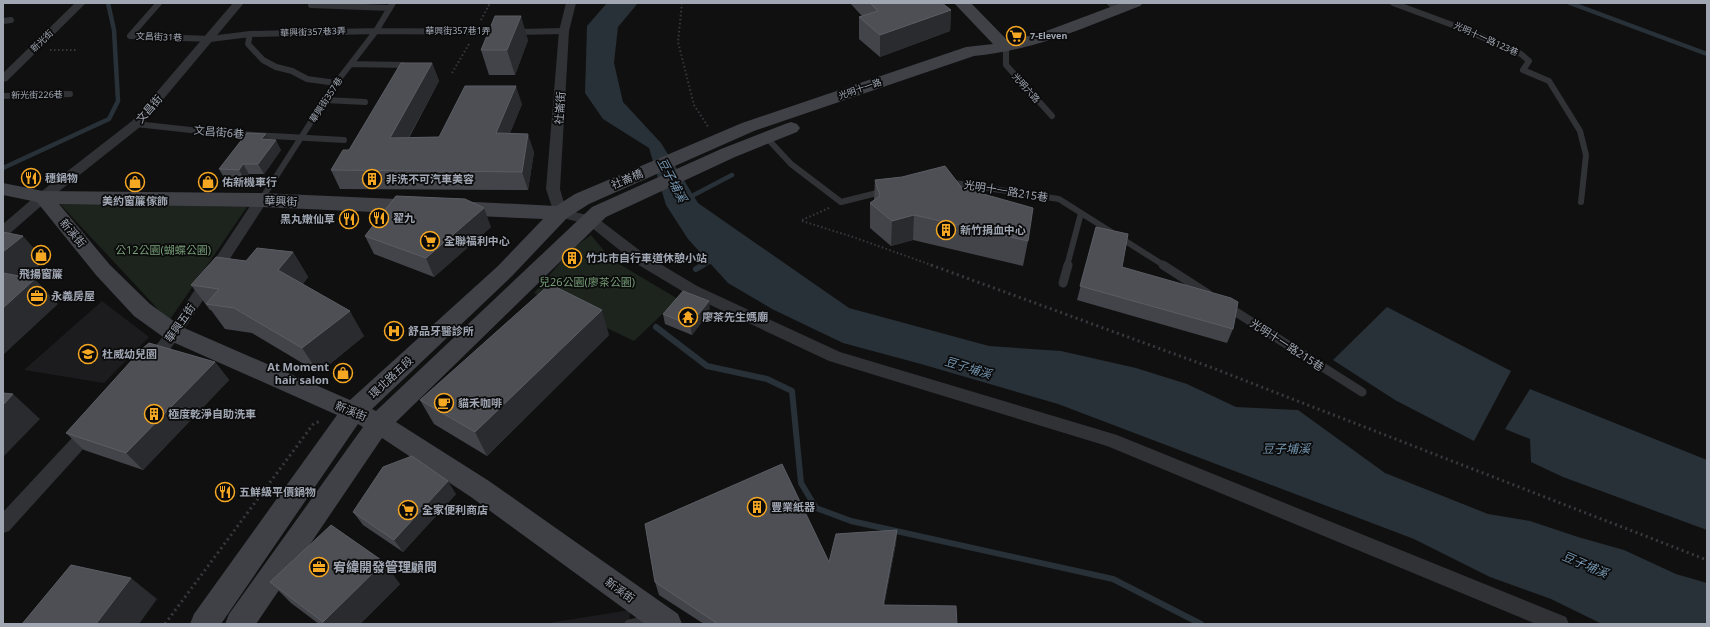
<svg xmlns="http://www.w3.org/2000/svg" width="1710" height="627" font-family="'Noto Sans','Noto Sans TC',sans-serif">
<rect width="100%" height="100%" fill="#101011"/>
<path fill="#1c1c1e" d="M 102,301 L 149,337 L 104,383 L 24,370 Z
M 630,610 L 629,624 L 542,624 Z"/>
<path fill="#1c241d" d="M 59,203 L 247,207 L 169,321 Z
M 591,235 L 611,259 L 678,299 L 634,341 L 534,293 L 572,249 Z"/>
<path fill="#283137" d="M 607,3 L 638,3 L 618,27 L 614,63 L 623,102 L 661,143 L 698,203 L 849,308 L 989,346 L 1061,351 L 1136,368 L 1187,384 L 1236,407 L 1298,410 L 1385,473 L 1488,514 L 1530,521 L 1578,537 L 1624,550 L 1676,574 L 1707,583 L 1707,624 L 1602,624 L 1551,599 L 1490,577 L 1414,539 L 1058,404 L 921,364 L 843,343 L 772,309 L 728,283 L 688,239 L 666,205 L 649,148 L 603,119 L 585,93 L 587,26 Z
M 1387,307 L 1511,371 L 1474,441 L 1395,400 L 1333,360 Z
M 1530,389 L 1707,460 L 1707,530 L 1563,477 L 1531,462 L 1530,439 L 1505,429 Z"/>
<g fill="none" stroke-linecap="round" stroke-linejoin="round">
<path stroke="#283137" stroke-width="4.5" d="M 1570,3 L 1707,54
M 3,168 L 109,119 L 118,101 L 114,30 L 108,3
M 688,198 L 732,175
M 701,266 L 715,259"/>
<path stroke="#283137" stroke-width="6" d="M 696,269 L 703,265
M 656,327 L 707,366 L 767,379 L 792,391 L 801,483 L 816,508 L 851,521 L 1113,579 L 1201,624"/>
<path stroke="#37393d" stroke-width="2" stroke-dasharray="1.5 2.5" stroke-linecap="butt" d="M 682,3 L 678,42 L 694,105 L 709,128
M 481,20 L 490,3
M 50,50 L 77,50
M 452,73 L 469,44
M 802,220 L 829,208
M 802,221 L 853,237 L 934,266"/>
<path stroke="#37393d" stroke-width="3" stroke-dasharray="2 3.5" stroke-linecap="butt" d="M 931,265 L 1210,367 L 1707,560
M 165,624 L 314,423 L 322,421"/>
<path stroke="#313236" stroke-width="6" d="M 159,3 L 130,36 L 210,39 L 250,34 L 376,31 L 500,32
M 1110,3 L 1118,9
M 1393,3 L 1466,30 L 1521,54 L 1529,61 L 1523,70 L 1549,81 L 1580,131 L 1586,155 L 1581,202
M 311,5 L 390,8
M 3,21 L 11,20
M 516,32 L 564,31
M 250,34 L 248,44 L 263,60 L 276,67 L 292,71 L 307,79 L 336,83
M 1006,48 L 1006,65 L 1052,116
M 351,64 L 403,65
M 3,96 L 70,94
M 325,100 L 365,102
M 136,124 L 218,133 L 344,140
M 766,137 L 791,164 L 841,202 L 885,191
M 948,182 L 1059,199 L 1165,266
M 261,200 L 336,83 L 376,31 L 393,3
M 1067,266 L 1081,213"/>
<path stroke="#313236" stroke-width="9" d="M 1163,265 L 1208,294
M 1063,283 L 1068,265
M 1228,307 L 1362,392
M 629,624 L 660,618 L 659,624"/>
<path fill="#313236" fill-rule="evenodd" d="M 75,3 L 86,3 L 7,81 L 3,82 L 3,73 Z
M 233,3 L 244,3 L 140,127 L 48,200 L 8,235 L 3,237 L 3,224 L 38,194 L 132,121 Z
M 566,3 L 576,3 L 569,31 L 560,189 L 566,210 L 596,217 L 647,256 L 697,286 L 840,352 L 1117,435 L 1566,617 L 1569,624 L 1536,624 L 1107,446 L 829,361 L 687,294 L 637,264 L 587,224 L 555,216 L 546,189 L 559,31 Z
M 261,196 L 266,197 L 268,200 L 179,337 L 157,367 L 151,369 L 145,367 L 143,363 L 145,359 L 169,329 L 256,197 Z
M 90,423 L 96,425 L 98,430 L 96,435 L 9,531 L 3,533 L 3,512 L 84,425 Z"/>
<path fill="#3f4146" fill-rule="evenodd" d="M 954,3 L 971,3 L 1009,42 L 1049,30 L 1121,3 L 1143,3 L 1140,6 C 1086,27 1033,51 974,56 L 754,131 L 589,204 L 567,218 L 512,276 L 372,409 L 376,411 L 592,207 L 721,149 L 785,124 L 791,122 L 797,124 L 800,128 L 797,132 L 735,157 L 606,217 L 396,422 L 489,481 L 678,614 L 682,624 L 645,624 L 471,497 L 382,438 L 256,624 L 225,624 L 229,614 L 363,427 L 358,424 L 221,624 L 190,624 L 194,614 L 337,415 L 166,339 L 134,316 L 96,275 L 37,202 L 3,195 L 3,183 L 43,191 L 261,193 L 419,200 L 426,202 L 429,207 L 426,212 L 419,214 L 261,207 L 59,204 L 110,265 L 150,304 L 182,327 L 350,400 L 498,266 L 543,219 L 455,215 L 448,213 L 445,208 L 448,203 L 455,201 L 556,206 L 575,194 L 742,123 L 966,47 L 993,44 Z"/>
</g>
<path fill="#434449" d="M 850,3 L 942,3 L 951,10 L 950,31 L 880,57 L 859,39 L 859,17 L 862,16 Z
M 528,40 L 515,75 L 489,75 L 481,50 Z
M 432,63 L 439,81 L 409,138 L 439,137 L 522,104 L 510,133 L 534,152 L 528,190 L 340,189 L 331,170 L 349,150 Z
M 266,134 L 269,140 L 281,150 L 264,174 L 249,174 L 245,180 L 225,179 L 219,169 Z
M 875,180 L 962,188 L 1028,241 L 1023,266 L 913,240 L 891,246 L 870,228 L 870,203 L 874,200 Z
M 491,227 L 434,277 L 374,254 L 365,236 Z
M 1096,227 L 1122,267 L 1233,329 L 1227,343 L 1077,300 Z
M 293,252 L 308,277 L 302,285 L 364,336 L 319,373 L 252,333 L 225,329 L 211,310 L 210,310 L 191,285 L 246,261 Z
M 710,311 L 692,335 L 665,324 L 663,314 Z
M 609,335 L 487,456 L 434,424 L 420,400 Z
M 215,362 L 229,380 L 143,470 L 84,450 L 66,433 Z
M 456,494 L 403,552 L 363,525 L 353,512 Z
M 897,530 L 896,543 L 884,605 L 957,624 L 704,624 L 659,595 L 655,582 L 829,562 Z
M 270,582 L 400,584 L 360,624 L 319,624 L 291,603 Z"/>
<path fill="#2a2b2e" d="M 951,10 L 950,31 L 880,57 L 880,35 Z
M 521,16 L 528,40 L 515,75 L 507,50 Z
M 432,63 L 439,81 L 398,157 L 390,138 Z
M 516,86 L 522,104 L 502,152 L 496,133 Z
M 266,134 L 272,143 L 261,139 Z
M 528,134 L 534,152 L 528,190 L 522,172 Z
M 276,140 L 281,150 L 264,174 L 258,164 Z
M 243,164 L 249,174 L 245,180 L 239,170 Z
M 484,208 L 491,227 L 434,277 L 426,258 Z
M 914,215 L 913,240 L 891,246 L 892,221 Z
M 23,236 L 45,261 L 7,294 L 3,290 L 3,252 Z
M 293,252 L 308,277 L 294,296 L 278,270 Z
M 35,279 L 58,304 L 3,355 L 3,308 Z
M 709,301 L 710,311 L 692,335 L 690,325 Z
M 602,310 L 609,335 L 487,456 L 475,432 Z
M 350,311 L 364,336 L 319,373 L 302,348 Z
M 215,362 L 229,380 L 143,470 L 126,453 Z
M 13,394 L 40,419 L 3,457 L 3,405 Z
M 448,481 L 456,494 L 403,552 L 394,540 Z
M 897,530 L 896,543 L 882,617 L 883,605 Z
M 384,562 L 400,584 L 360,624 L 325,624 L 323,622 Z
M 131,578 L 157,599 L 139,624 L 96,624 Z"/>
<path fill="#4d4f54" stroke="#5a5d63" d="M 870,3 L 942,3 L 951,10 L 880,35 L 859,17 L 878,11 Z
M 495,16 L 521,16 L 507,50 L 481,50 Z
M 401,63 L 432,63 L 390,138 L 439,137 L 465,86 L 516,86 L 496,133 L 528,134 L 522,172 L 331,170 L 343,150 L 349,150 Z
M 247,133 L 266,134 L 261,139 L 276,140 L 258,164 L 243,164 L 239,170 L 219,169 Z
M 945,166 L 962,188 L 1033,208 L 1028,241 L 914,215 L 892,221 L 870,203 L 880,196 L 875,180 L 902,177 Z
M 396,196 L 465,199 L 484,208 L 426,258 L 365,236 Z
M 1096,227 L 1128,234 L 1122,267 L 1231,298 L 1238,302 L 1233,329 L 1080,286 Z
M 3,232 L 23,236 L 3,252 Z
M 257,248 L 293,252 L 278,270 L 350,311 L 302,348 L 234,308 L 206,304 L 219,289 L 191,285 L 216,257 L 246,261 Z
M 3,273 L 35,279 L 3,308 Z
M 550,284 L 602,310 L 475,432 L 420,400 Z
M 683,291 L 709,301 L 690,325 L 663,314 Z
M 149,343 L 215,362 L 126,453 L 66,433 L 142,349 Z
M 3,393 L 13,394 L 3,405 Z
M 412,456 L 448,481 L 394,540 L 353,512 L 383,467 Z
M 782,464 L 829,562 L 836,534 L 897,530 L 883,605 L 956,606 L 957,624 L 718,624 L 655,582 L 645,524 Z
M 331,525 L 384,562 L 323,622 L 270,582 Z
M 71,565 L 131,578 L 96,624 L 22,624 Z"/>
<defs>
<g id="supermarket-ring" transform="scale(1)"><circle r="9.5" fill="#0b0b0c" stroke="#f7a822" stroke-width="1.5"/><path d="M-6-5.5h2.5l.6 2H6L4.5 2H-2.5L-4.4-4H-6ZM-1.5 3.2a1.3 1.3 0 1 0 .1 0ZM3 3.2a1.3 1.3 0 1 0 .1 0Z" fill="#f7a822"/></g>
<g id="restaurant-ring" transform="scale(1)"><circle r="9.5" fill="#0b0b0c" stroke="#f7a822" stroke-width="1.5"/><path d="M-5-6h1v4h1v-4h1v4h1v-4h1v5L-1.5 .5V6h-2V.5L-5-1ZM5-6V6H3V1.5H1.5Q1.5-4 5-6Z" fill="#f7a822"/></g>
<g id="building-ring" transform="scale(1)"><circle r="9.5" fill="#0b0b0c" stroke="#f7a822" stroke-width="1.5"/><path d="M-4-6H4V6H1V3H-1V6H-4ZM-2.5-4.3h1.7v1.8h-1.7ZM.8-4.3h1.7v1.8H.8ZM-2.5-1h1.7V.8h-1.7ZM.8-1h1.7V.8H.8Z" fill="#f7a822"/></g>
<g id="shop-ring" transform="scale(1)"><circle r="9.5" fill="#0b0b0c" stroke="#f7a822" stroke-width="1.5"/><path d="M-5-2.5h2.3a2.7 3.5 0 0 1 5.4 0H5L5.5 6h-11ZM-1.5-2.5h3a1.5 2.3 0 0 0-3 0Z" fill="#f7a822"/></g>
<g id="office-ring" transform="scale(1)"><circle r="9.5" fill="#0b0b0c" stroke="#f7a822" stroke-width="1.5"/><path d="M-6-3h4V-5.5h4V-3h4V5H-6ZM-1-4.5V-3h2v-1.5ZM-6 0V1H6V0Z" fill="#f7a822"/></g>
<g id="temple-ring" transform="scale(1)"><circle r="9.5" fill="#0b0b0c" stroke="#f7a822" stroke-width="1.5"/><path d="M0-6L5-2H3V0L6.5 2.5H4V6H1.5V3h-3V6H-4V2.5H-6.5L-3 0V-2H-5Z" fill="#f7a822"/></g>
<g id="hospital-ring" transform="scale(1)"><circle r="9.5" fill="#0b0b0c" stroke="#f7a822" stroke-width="1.5"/><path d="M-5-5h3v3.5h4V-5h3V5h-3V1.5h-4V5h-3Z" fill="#f7a822"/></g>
<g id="school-ring" transform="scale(1)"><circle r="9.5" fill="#0b0b0c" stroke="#f7a822" stroke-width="1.5"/><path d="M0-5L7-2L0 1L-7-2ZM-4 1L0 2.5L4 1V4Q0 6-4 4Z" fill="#f7a822"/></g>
<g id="cafe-ring" transform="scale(1)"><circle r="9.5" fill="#0b0b0c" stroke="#f7a822" stroke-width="1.5"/><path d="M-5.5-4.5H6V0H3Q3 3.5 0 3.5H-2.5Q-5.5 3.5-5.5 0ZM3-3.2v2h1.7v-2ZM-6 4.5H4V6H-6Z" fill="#f7a822"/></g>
</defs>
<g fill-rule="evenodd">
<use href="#supermarket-ring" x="1016" y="36"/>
<use href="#restaurant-ring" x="31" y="178"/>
<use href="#building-ring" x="372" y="179"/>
<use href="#shop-ring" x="135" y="182"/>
<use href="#shop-ring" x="208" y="182"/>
<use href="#restaurant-ring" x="379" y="218"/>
<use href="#restaurant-ring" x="349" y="219"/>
<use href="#building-ring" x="946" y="230"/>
<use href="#supermarket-ring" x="430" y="241"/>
<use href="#shop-ring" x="41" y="255"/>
<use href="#building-ring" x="572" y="258"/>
<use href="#office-ring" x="37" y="296"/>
<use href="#temple-ring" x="688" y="317"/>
<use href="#hospital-ring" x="394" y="331"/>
<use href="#school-ring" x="88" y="354"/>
<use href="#shop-ring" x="343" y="373"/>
<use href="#cafe-ring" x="444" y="403"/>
<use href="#building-ring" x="154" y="414"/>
<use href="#restaurant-ring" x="225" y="492"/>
<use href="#building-ring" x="757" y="507"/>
<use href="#supermarket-ring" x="408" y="510"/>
<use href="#office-ring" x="319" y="567"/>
</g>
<g text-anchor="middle" stroke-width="3.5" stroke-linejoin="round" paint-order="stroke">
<g font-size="9" fill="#a0a7b3" stroke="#0b0b0c">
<text x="458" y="34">華興街357巷1弄</text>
<text transform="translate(313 32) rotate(-2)" y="3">華興街357巷3弄</text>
<text transform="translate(159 37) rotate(2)" y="3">文昌街31巷</text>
<text transform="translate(1486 39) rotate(24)" y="3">光明十一路123巷</text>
<text transform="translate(42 41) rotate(-44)" y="3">新光街</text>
<text transform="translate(1026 88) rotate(48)" y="3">光明六路</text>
<text transform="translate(860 89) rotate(-19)" y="3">光明十一路</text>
<text transform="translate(37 95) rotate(-1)" y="3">新光街226巷</text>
<text transform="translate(326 100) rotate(-57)" y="3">華興街357巷</text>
</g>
<g font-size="9" font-weight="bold" fill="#a0a7b3" stroke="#0b0b0c" text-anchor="start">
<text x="1030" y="39">7-Eleven</text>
</g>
<g font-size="11" fill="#a0a7b3" stroke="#0b0b0c">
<text transform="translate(560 108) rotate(-86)" y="4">社崙街</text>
<text transform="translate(149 109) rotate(-49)" y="4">文昌街</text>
<text transform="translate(219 132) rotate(5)" y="4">文昌街6巷</text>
<text transform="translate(627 179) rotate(-23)" y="4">社崙橋</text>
<text transform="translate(1006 191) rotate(9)" y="4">光明十一路215巷</text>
<text transform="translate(281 201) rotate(2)" y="4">華興街</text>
<text transform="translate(73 233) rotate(50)" y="4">新溪街</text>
<text transform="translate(180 323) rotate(-55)" y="4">華興五街</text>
<text transform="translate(1287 345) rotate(33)" y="4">光明十一路215巷</text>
<text transform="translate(391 377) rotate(-43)" y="4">環北路五段</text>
<text transform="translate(351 411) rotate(22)" y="4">新溪街</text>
<text transform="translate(620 590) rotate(36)" y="4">新溪街</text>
</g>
<g font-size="11" font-weight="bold" fill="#a0a7b3" stroke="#0b0b0c" text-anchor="start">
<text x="45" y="182">穗鍋物</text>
<text x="386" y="183">非洗不可汽車美容</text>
<text x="222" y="186">佑新機車行</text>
<text x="135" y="205" text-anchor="middle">美約窗簾傢飾</text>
<text x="393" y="222">翟九</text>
<text x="335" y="223" text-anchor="end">黑丸嫩仙草</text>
<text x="960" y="234">新竹捐血中心</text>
<text x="444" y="245">全聯福利中心</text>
<text x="586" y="262">竹北市自行車道休憩小站</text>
<text x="41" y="278" text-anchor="middle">飛揚窗簾</text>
<text x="51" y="300">永義房屋</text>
<text x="702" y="321">廖茶先生媽廟</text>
<text x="408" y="335">舒品牙醫診所</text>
<text x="102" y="358">杜威幼兒園</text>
<text x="329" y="371" text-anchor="end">At Moment<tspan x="329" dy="13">hair salon</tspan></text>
<text x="458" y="407">貓禾咖啡</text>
<text x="168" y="418">極度乾淨自助洗車</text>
<text x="239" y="496">五鮮級平價鍋物</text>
<text x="771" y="511">豐業紙器</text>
<text x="422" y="514">全家便利商店</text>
</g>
<g font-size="11" fill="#769f77" stroke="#0b0b0c">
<text x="163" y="254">公12公園(蝴蝶公園)</text>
<text x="587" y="286">兒26公園(廖茶公園)</text>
</g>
<g font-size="12" font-style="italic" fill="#7596b0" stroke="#0b0b0c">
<text transform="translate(672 180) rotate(62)" y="4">豆子埔溪</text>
<text transform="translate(968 368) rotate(17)" y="4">豆子埔溪</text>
<text x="1286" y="453">豆子埔溪</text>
<text transform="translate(1585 565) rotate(23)" y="4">豆子埔溪</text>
</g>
<g font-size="13" font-weight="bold" fill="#a0a7b3" stroke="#0b0b0c" text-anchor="start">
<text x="333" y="572">宥緯開發管理顧問</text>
</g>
</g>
<rect width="1710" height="627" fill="none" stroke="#a0a7b3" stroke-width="8"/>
</svg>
